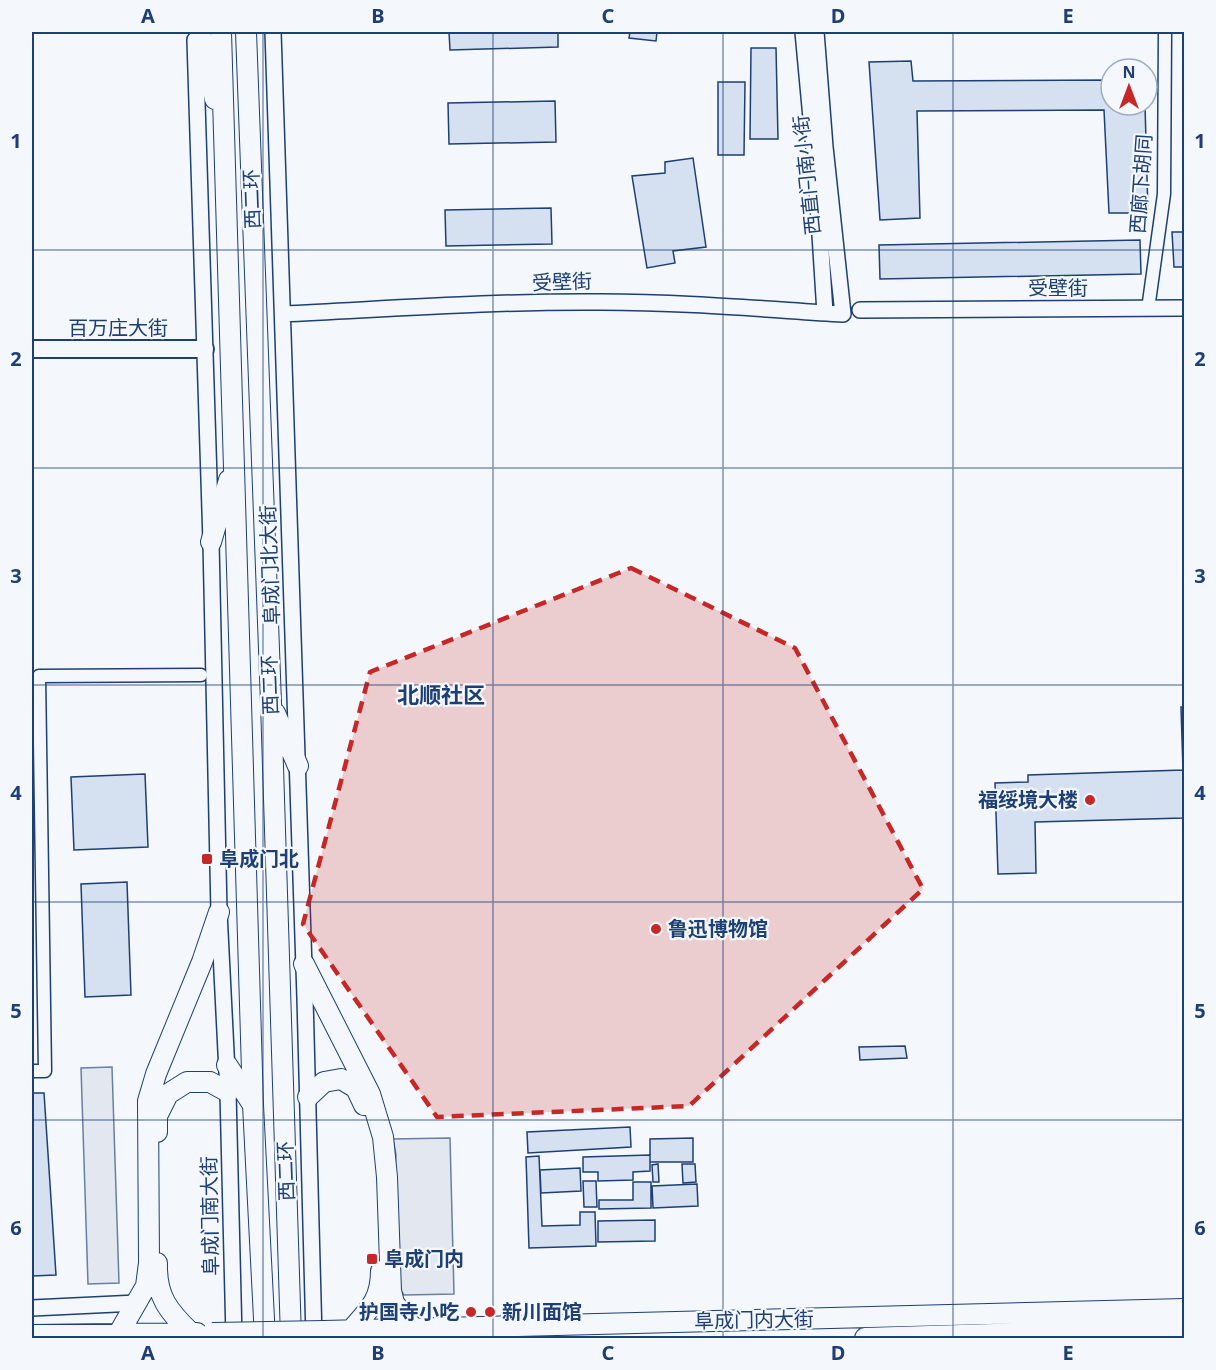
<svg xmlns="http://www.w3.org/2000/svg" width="1216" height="1370" font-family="'Noto Sans','Noto Sans SC',sans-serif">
<rect width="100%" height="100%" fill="#f4f7fb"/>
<path fill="#e3e8f0" stroke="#687fa3" stroke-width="1.5" d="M 112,1067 L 119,1283 L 88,1284 L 81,1068 Z
M 450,1138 L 454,1294 L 404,1295 L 397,1285 L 393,1201 L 396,1155 L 393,1139 Z"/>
<path fill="#d5e0f0" stroke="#1d3f73" stroke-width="1.5" d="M 449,32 L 558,32 L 558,47 L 450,50 Z
M 630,32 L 657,32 L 656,41 L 629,38 Z
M 751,48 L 776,48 L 778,139 L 750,139 Z
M 911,61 L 913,81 L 1111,80 L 1111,105 L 1145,105 L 1148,213 L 1109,213 L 1104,110 L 917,111 L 920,218 L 880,220 L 869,62 Z
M 718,82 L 745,82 L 744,155 L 718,155 Z
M 555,101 L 556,142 L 449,144 L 448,103 Z
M 693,158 L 706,247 L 673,251 L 675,263 L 647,268 L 632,176 L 665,173 L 665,162 Z
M 551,208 L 552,244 L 446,246 L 445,210 Z
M 1172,232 L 1184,232 L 1184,267 L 1174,267 Z
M 1140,240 L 1141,274 L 880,279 L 879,245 Z
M 1181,707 L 1184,707 L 1184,818 L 1035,822 L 1036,873 L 998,874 L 995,783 L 1028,782 L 1028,775 L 1183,770 Z
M 145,774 L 148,847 L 74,850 L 71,777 Z
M 127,882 L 131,995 L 85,997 L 81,884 Z
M 905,1046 L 907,1058 L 860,1060 L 859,1047 Z
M 32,1093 L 44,1093 L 56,1275 L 32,1276 Z
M 630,1127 L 631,1147 L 528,1153 L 527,1132 Z
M 693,1138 L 693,1162 L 650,1162 L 650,1139 Z
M 650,1155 L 650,1171 L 633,1172 L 633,1180 L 598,1181 L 598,1172 L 583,1172 L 583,1157 Z
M 539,1156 L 542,1226 L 580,1225 L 580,1212 L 595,1212 L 596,1246 L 529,1248 L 526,1157 Z
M 658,1164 L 659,1182 L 653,1182 L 652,1165 Z
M 682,1164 L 695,1164 L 696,1182 L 683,1183 Z
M 580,1168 L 581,1191 L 541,1193 L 540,1170 Z
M 583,1181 L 596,1181 L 597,1207 L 584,1207 Z
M 633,1182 L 651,1182 L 651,1208 L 599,1209 L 599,1200 L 633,1200 Z
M 697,1184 L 698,1206 L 653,1208 L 652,1186 Z
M 655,1220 L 655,1241 L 598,1242 L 598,1221 Z"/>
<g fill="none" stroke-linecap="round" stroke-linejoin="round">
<g stroke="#1d3f73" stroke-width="15">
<path id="minor" d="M 1149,302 L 1164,194 L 1165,32
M 32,1071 L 45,1071 L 39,676 L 201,675"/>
</g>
<g stroke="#1d3f73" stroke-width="18">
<path id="tertiary" d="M 273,32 L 305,998 L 314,1338
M 803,32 L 816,172 L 825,313
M 195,40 L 211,542 L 219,912 L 228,1092 L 234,1338
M 860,310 L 1184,308
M 283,314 C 389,309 495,301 601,302 C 682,302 762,309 843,314 L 825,147 L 816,32
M 32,1308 L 137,1303"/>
</g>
<g stroke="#1d3f73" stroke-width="20">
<path id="secondary" d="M 32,349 L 205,349"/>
</g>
<g stroke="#1d3f73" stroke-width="22">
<path id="primary" d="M 304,964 L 370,1094 L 383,1137 L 387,1177 L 391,1291 L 394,1303 L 413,1328
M 308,1097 L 324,1082 L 341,1079 L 356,1088 L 364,1105
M 351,1330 C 369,1310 381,1300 381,1271
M 324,1331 L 1184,1309
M 865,1338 L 1184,1328"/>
</g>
<g stroke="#1d3f73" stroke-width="22">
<path id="trunk" d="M 200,32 L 215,99
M 221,32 L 253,1105 L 265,1338
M 246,32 L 271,703 L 291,1338
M 211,542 L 229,480
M 275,713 L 298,766
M 227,1065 L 253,1105
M 157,1132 L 157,1116 L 168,1094 L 187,1082 L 210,1082 L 228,1092
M 157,1263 C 156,1296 168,1311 191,1333
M 119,1333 L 146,1286 L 149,1263 L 148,1101 L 156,1074 L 202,962 L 219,912
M 32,1335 L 197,1333"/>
</g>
<use href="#minor" stroke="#f4f7fb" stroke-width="12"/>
<use href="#tertiary" stroke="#f4f7fb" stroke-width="15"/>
<use href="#secondary" stroke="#f4f7fb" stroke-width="16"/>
<use href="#primary" stroke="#f4f7fb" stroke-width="20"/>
<use href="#trunk" stroke="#f4f7fb" stroke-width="20"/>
<g stroke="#1d3f73" stroke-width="22" stroke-linecap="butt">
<path id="primary-bridge" d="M 212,1333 L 324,1331"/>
</g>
<use href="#primary-bridge" stroke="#f4f7fb" stroke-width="20"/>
</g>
<path fill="#c62828" fill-opacity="0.2" stroke="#c62828" stroke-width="4.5" stroke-dasharray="12 8" stroke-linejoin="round" d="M 631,568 L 795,648 L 923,889 L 689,1106 L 437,1117 L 303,924 L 370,672 Z"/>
<path fill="none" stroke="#1d3f73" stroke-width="1.5" stroke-opacity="0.55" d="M 263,32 L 263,1338M 493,32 L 493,1338M 723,32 L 723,1338M 953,32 L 953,1338M 32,250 L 1184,250M 32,468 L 1184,468M 32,685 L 1184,685M 32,902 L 1184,902M 32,1120 L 1184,1120"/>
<g fill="#c62828" stroke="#f4f7fb" stroke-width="2">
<circle cx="1090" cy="800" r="6"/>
<rect x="201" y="853" width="12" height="12" rx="3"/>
<circle cx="656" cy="929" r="6"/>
<rect x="366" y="1253" width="12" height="12" rx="3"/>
<circle cx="471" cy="1312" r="6"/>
<circle cx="490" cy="1312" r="6"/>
</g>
<g text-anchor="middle" stroke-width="4.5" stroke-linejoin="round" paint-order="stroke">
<g font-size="20" fill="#1d3f73" stroke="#f4f7fb">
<text transform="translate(807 175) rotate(-96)" y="7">西直门南小街</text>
<text transform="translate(1141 184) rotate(-86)" y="7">西廊下胡同</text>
<text transform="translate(252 199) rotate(-92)" y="7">西二环</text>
<text transform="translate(562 282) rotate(-2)" y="7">受壁街</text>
<text x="1058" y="295">受壁街</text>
<text x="118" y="335">百万庄大街</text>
<text transform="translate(270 565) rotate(-92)" y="7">阜成门北大街</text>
<text transform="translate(270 685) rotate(-92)" y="7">西二环</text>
<text transform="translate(286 1171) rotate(-92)" y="7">西二环</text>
<text transform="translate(210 1216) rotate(-91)" y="7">阜成门南大街</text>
<text transform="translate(754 1320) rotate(-1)" y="7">阜成门内大街</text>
</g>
<g font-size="20" font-weight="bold" fill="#1d3f73" stroke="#f4f7fb" text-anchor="start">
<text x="1078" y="807" text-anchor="end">福绥境大楼</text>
<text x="219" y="866">阜成门北</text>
<text x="668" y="936">鲁迅博物馆</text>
<text x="384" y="1266">阜成门内</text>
<text x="459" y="1319" text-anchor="end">护国寺小吃</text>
<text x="502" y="1319">新川面馆</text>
</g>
<g font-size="22" font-weight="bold" fill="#1d3f73" stroke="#f4f7fb">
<text x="441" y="703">北顺社区</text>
</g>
</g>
<rect width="1216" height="1370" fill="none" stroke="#f4f7fb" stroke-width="66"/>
<g transform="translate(1129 87)"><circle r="28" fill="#f4f7fb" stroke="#9eadc5" stroke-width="1.5"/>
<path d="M0-4.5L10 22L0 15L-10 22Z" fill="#c62828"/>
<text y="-9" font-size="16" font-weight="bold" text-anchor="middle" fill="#1d3f73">N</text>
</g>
<rect x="33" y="33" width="1150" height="1304" fill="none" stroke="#1d3f73" stroke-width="2"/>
<g font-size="20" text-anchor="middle" font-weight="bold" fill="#1d3f73">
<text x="148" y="23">A</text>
<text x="378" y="23">B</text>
<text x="608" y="23">C</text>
<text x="838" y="23">D</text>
<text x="1068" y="23">E</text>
<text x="16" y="148">1</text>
<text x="1200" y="148">1</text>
<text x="16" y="366">2</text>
<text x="1200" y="366">2</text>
<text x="16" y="583">3</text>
<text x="1200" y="583">3</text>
<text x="16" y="800">4</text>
<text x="1200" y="800">4</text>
<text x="16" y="1018">5</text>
<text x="1200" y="1018">5</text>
<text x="16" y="1235">6</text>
<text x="1200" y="1235">6</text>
<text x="148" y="1360">A</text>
<text x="378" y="1360">B</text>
<text x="608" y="1360">C</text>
<text x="838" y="1360">D</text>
<text x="1068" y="1360">E</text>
</g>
</svg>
